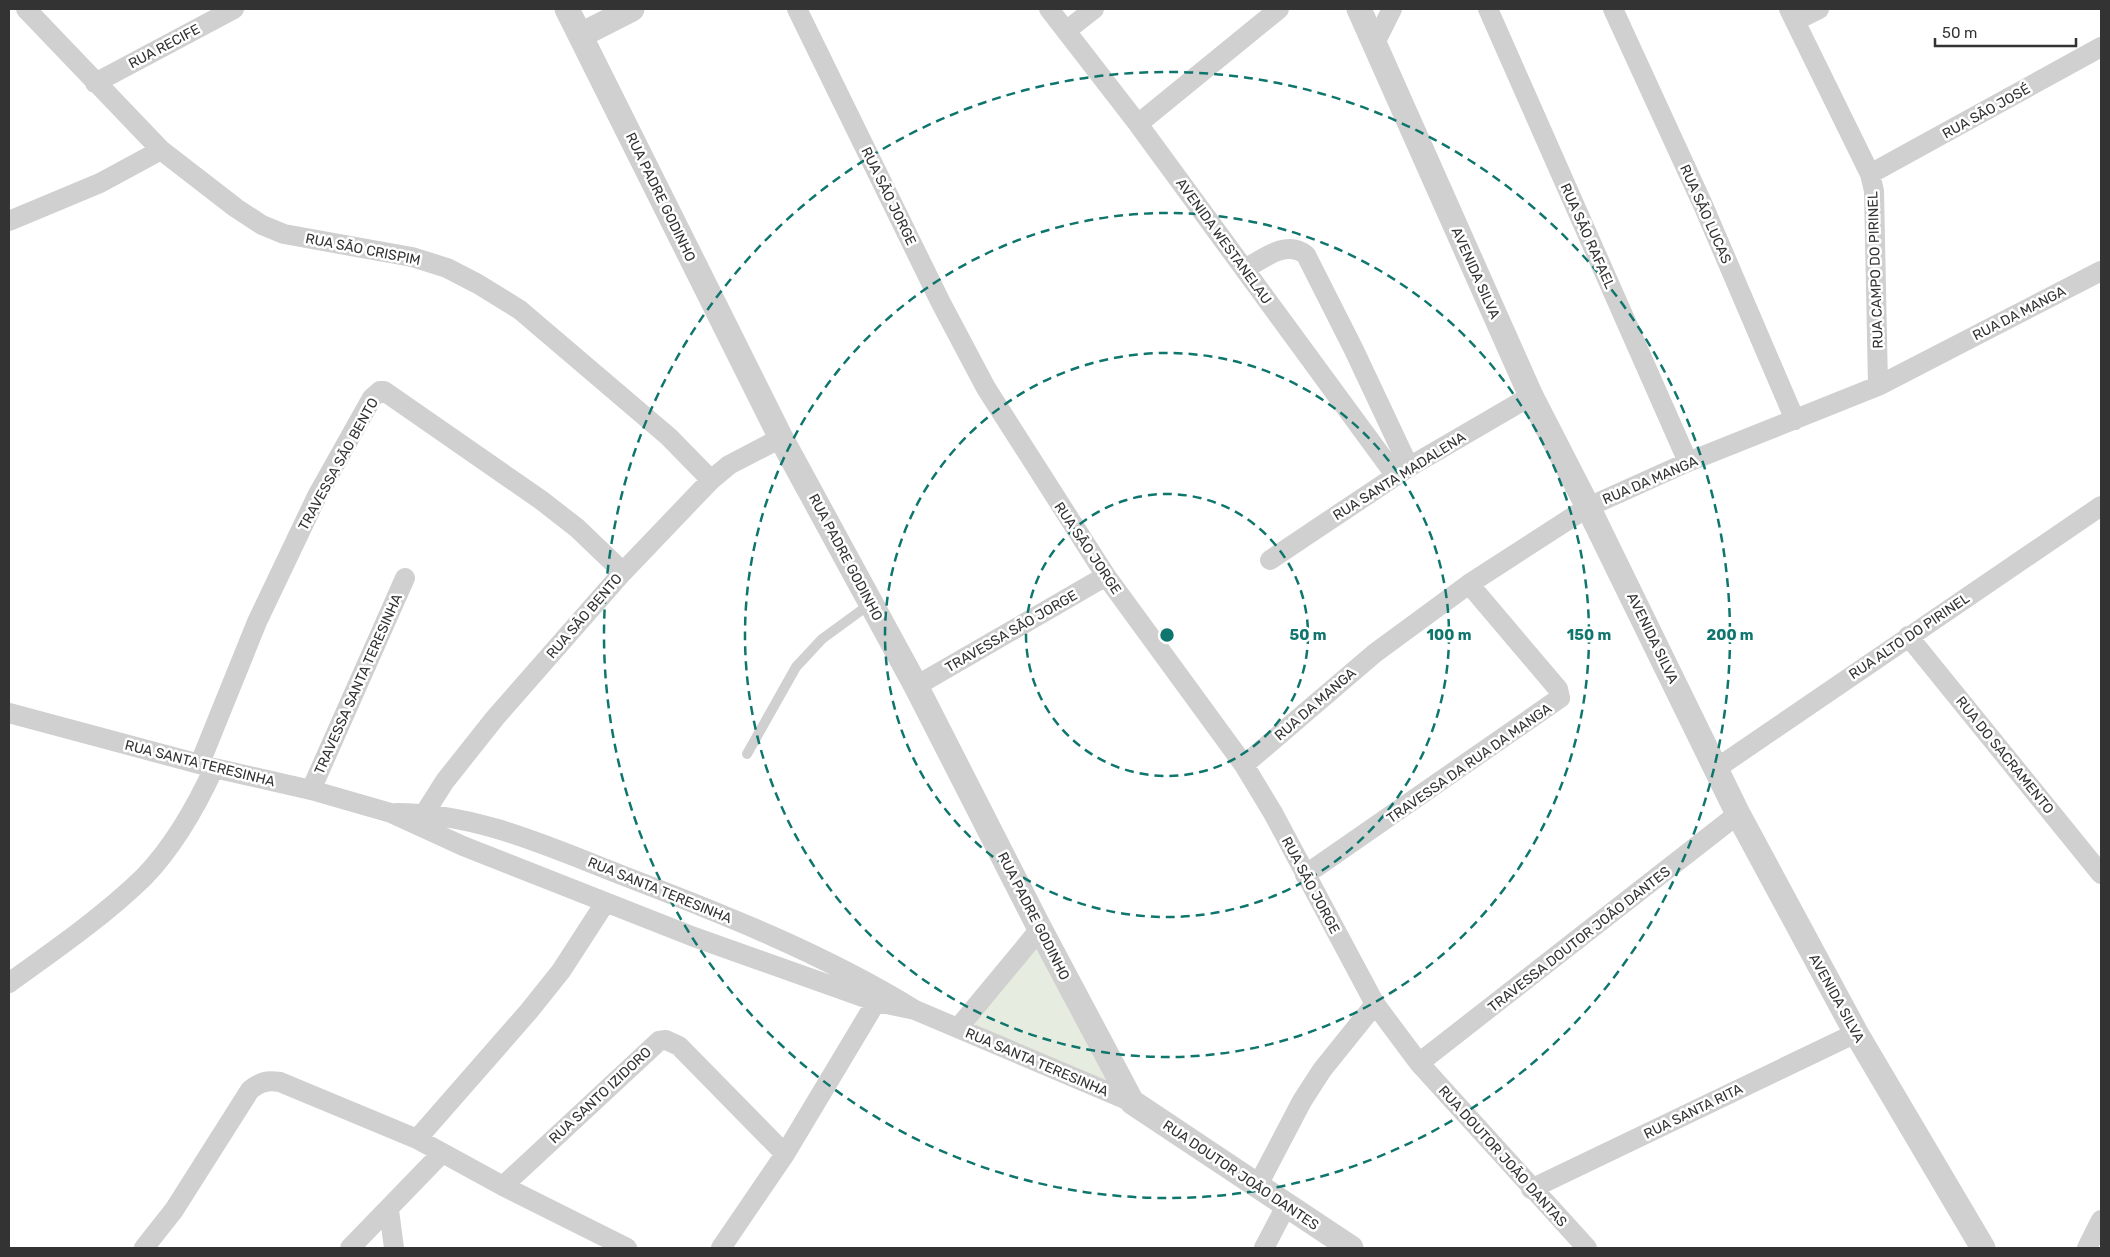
<svg xmlns="http://www.w3.org/2000/svg" width="2110" height="1257" font-family="Rubik,sans-serif">
<rect width="100%" height="100%" fill="#fff"/>
<path fill="#e6ecdf" d="M 1039,939 L 1116,1088 L 969,1027 Z"/>
<g fill="none" stroke-linecap="round" stroke-linejoin="round">
<path stroke="#d0d0d0" stroke-width="10" d="M 747,754 L 796,667 L 822,639 L 870,604"/>
<path stroke="#d0d0d0" stroke-width="20" d="M 26,9 L 161,150 L 236,208 L 262,225 L 284,234 L 412,257 L 447,268 L 478,284 L 520,310 L 669,437 L 711,480
M 797,9 L 941,303 L 986,388 L 1106,576 L 1244,765 L 1273,813 L 1375,1004 L 1419,1063 L 1587,1248
M 1049,9 L 1138,124 L 1396,476
M 1488,9 L 1688,462
M 1613,9 L 1703,205 L 1795,420
M 1789,9 L 1870,174 L 1874,191 L 1878,386
M 1795,21 L 1819,9
M 1066,31 L 1094,9
M 1375,43 L 1392,9
M 95,83 L 234,9
M 1138,124 L 1279,9
M 1870,174 L 2101,47
M 9,221 L 100,183 L 161,150
M 1245,269 C 1263,259 1286,239 1306,255 L 1354,350 L 1409,467
M 1270,560 L 1409,467 L 1531,396
M 1908,636 L 2101,874
M 916,686 L 1106,576
M 9,713 L 214,768 L 311,790 L 391,813 L 463,846 L 694,937 L 877,1002 L 915,1010
M 200,763 L 257,622 L 317,496 L 372,398 L 380,391 L 384,391 L 541,500 L 577,528 L 623,572
M 1244,765 L 1375,653 L 1469,584 L 1588,507 L 1688,462 L 1878,386 L 2101,271
M 1717,768 L 2101,506
M 311,790 L 405,578
M 396,813 C 477,813 549,847 624,876 C 723,914 824,954 915,1010 L 1132,1102
M 419,822 L 445,781 L 495,718 L 623,572 L 711,480 L 729,465 L 781,438
M 1305,875 L 1560,698 L 1558,689 L 1469,584
M 9,983 C 55,950 104,916 144,877 C 174,846 196,807 214,768
M 958,1028 L 1040,929
M 1419,1063 L 1738,814
M 417,1139 L 529,1011 L 561,971 L 605,903
M 503,1186 L 659,1041 L 666,1040 L 679,1046 L 785,1154
M 1257,1187 L 1302,1101 L 1322,1070 L 1375,1004
M 1531,1189 L 1856,1033
M 389,1210 L 394,1248
M 144,1248 L 174,1210 L 250,1090 C 260,1082 267,1080 280,1082 L 417,1139 L 503,1186 L 627,1248
M 350,1248 L 442,1153
M 721,1248 L 785,1154 L 882,992
M 1264,1248 L 1286,1206
M 2087,1248 L 2101,1220"/>
<path stroke="#d0d0d0" stroke-width="25" d="M 567,9 L 781,438 L 916,686 L 1040,929 L 1132,1102 L 1351,1248
M 1359,9 L 1531,396 L 1588,507 L 1738,814 L 1856,1033 L 1983,1248
M 581,35 L 632,9"/>
</g>
<g fill="none" stroke="#0f766e" stroke-width="2.5" stroke-dasharray="9 6">
<circle cx="1167" cy="635" r="141"/>
<circle cx="1167" cy="635" r="282"/>
<circle cx="1167" cy="635" r="422"/>
<circle cx="1167" cy="635" r="563"/>
</g>
<g text-anchor="middle" stroke-width="5" stroke-linejoin="round" paint-order="stroke">
<g font-size="14" fill="#333" stroke="#fff">
<text transform="translate(164 46) rotate(-28)" y="5">RUA RECIFE</text>
<text transform="translate(1986 111) rotate(-29)" y="5">RUA SÃO JOSÉ</text>
<text transform="translate(889 196) rotate(64)" y="5">RUA SÃO JORGE</text>
<text transform="translate(661 197) rotate(64)" y="5">RUA PADRE GODINHO</text>
<text transform="translate(1706 214) rotate(66)" y="5">RUA SÃO LUCAS</text>
<text transform="translate(1588 236) rotate(66)" y="5">RUA SÃO RAFAEL</text>
<text transform="translate(1224 241) rotate(54)" y="5">AVENIDA WESTANELAU</text>
<text transform="translate(363 249) rotate(11)" y="5">RUA SÃO CRISPIM</text>
<text transform="translate(1875 270) rotate(-92)" y="5">RUA CAMPO DO PIRINEL</text>
<text transform="translate(1476 273) rotate(66)" y="5">AVENIDA SILVA</text>
<text transform="translate(2019 313) rotate(-27)" y="5">RUA DA MANGA</text>
<text transform="translate(338 464) rotate(-61)" y="5">TRAVESSA SÃO BENTO</text>
<text transform="translate(1399 476) rotate(-32)" y="5">RUA SANTA MADALENA</text>
<text transform="translate(1650 480) rotate(-23)" y="5">RUA DA MANGA</text>
<text transform="translate(1088 548) rotate(56)" y="5">RUA SÃO JORGE</text>
<text transform="translate(846 557) rotate(62)" y="5">RUA PADRE GODINHO</text>
<text transform="translate(584 616) rotate(-49)" y="5">RUA SÃO BENTO</text>
<text transform="translate(1011 631) rotate(-30)" y="5">TRAVESSA SÃO JORGE</text>
<text transform="translate(1909 636) rotate(-34)" y="5">RUA ALTO DO PIRINEL</text>
<text transform="translate(1653 638) rotate(64)" y="5">AVENIDA SILVA</text>
<text transform="translate(358 684) rotate(-66)" y="5">TRAVESSA SANTA TERESINHA</text>
<text transform="translate(1315 704) rotate(-41)" y="5">RUA DA MANGA</text>
<text transform="translate(2005 755) rotate(51)" y="5">RUA DO SACRAMENTO</text>
<text transform="translate(200 763) rotate(14)" y="5">RUA SANTA TERESINHA</text>
<text transform="translate(1469 763) rotate(-35)" y="5">TRAVESSA DA RUA DA MANGA</text>
<text transform="translate(1311 885) rotate(62)" y="5">RUA SÃO JORGE</text>
<text transform="translate(660 890) rotate(22)" y="5">RUA SANTA TERESINHA</text>
<text transform="translate(1034 916) rotate(63)" y="5">RUA PADRE GODINHO</text>
<text transform="translate(1579 939) rotate(-38)" y="5">TRAVESSA DOUTOR JOÃO DANTES</text>
<text transform="translate(1837 998) rotate(61)" y="5">AVENIDA SILVA</text>
<text transform="translate(1037 1062) rotate(23)" y="5">RUA SANTA TERESINHA</text>
<text transform="translate(600 1095) rotate(-43)" y="5">RUA SANTO IZIDORO</text>
<text transform="translate(1693 1111) rotate(-26)" y="5">RUA SANTA RITA</text>
<text transform="translate(1503 1156) rotate(48)" y="5">RUA DOUTOR JOÃO DANTAS</text>
<text transform="translate(1241 1175) rotate(34)" y="5">RUA DOUTOR JOÃO DANTES</text>
</g>
</g>
<circle cx="1167" cy="635" r="8" fill="#0f766e" stroke="#fff" stroke-width="2.5"/>
<g font-size="15" text-anchor="middle" font-weight="bold" fill="#0f766e" stroke="#fff" stroke-width="5" stroke-linejoin="round" paint-order="stroke">
<text x="1308" y="640">50 m</text>
<text x="1449" y="640">100 m</text>
<text x="1589" y="640">150 m</text>
<text x="1730" y="640">200 m</text>
</g>
<rect width="2110" height="1257" fill="none" stroke="#333333" stroke-width="20"/>
<path d="M1935 38v8h141v-8" fill="none" stroke="#333333" stroke-width="2.5"/>
<text x="1942" y="38" font-size="15" fill="#333333" stroke="#ffffff" stroke-width="4" paint-order="stroke">50 m</text>
</svg>
